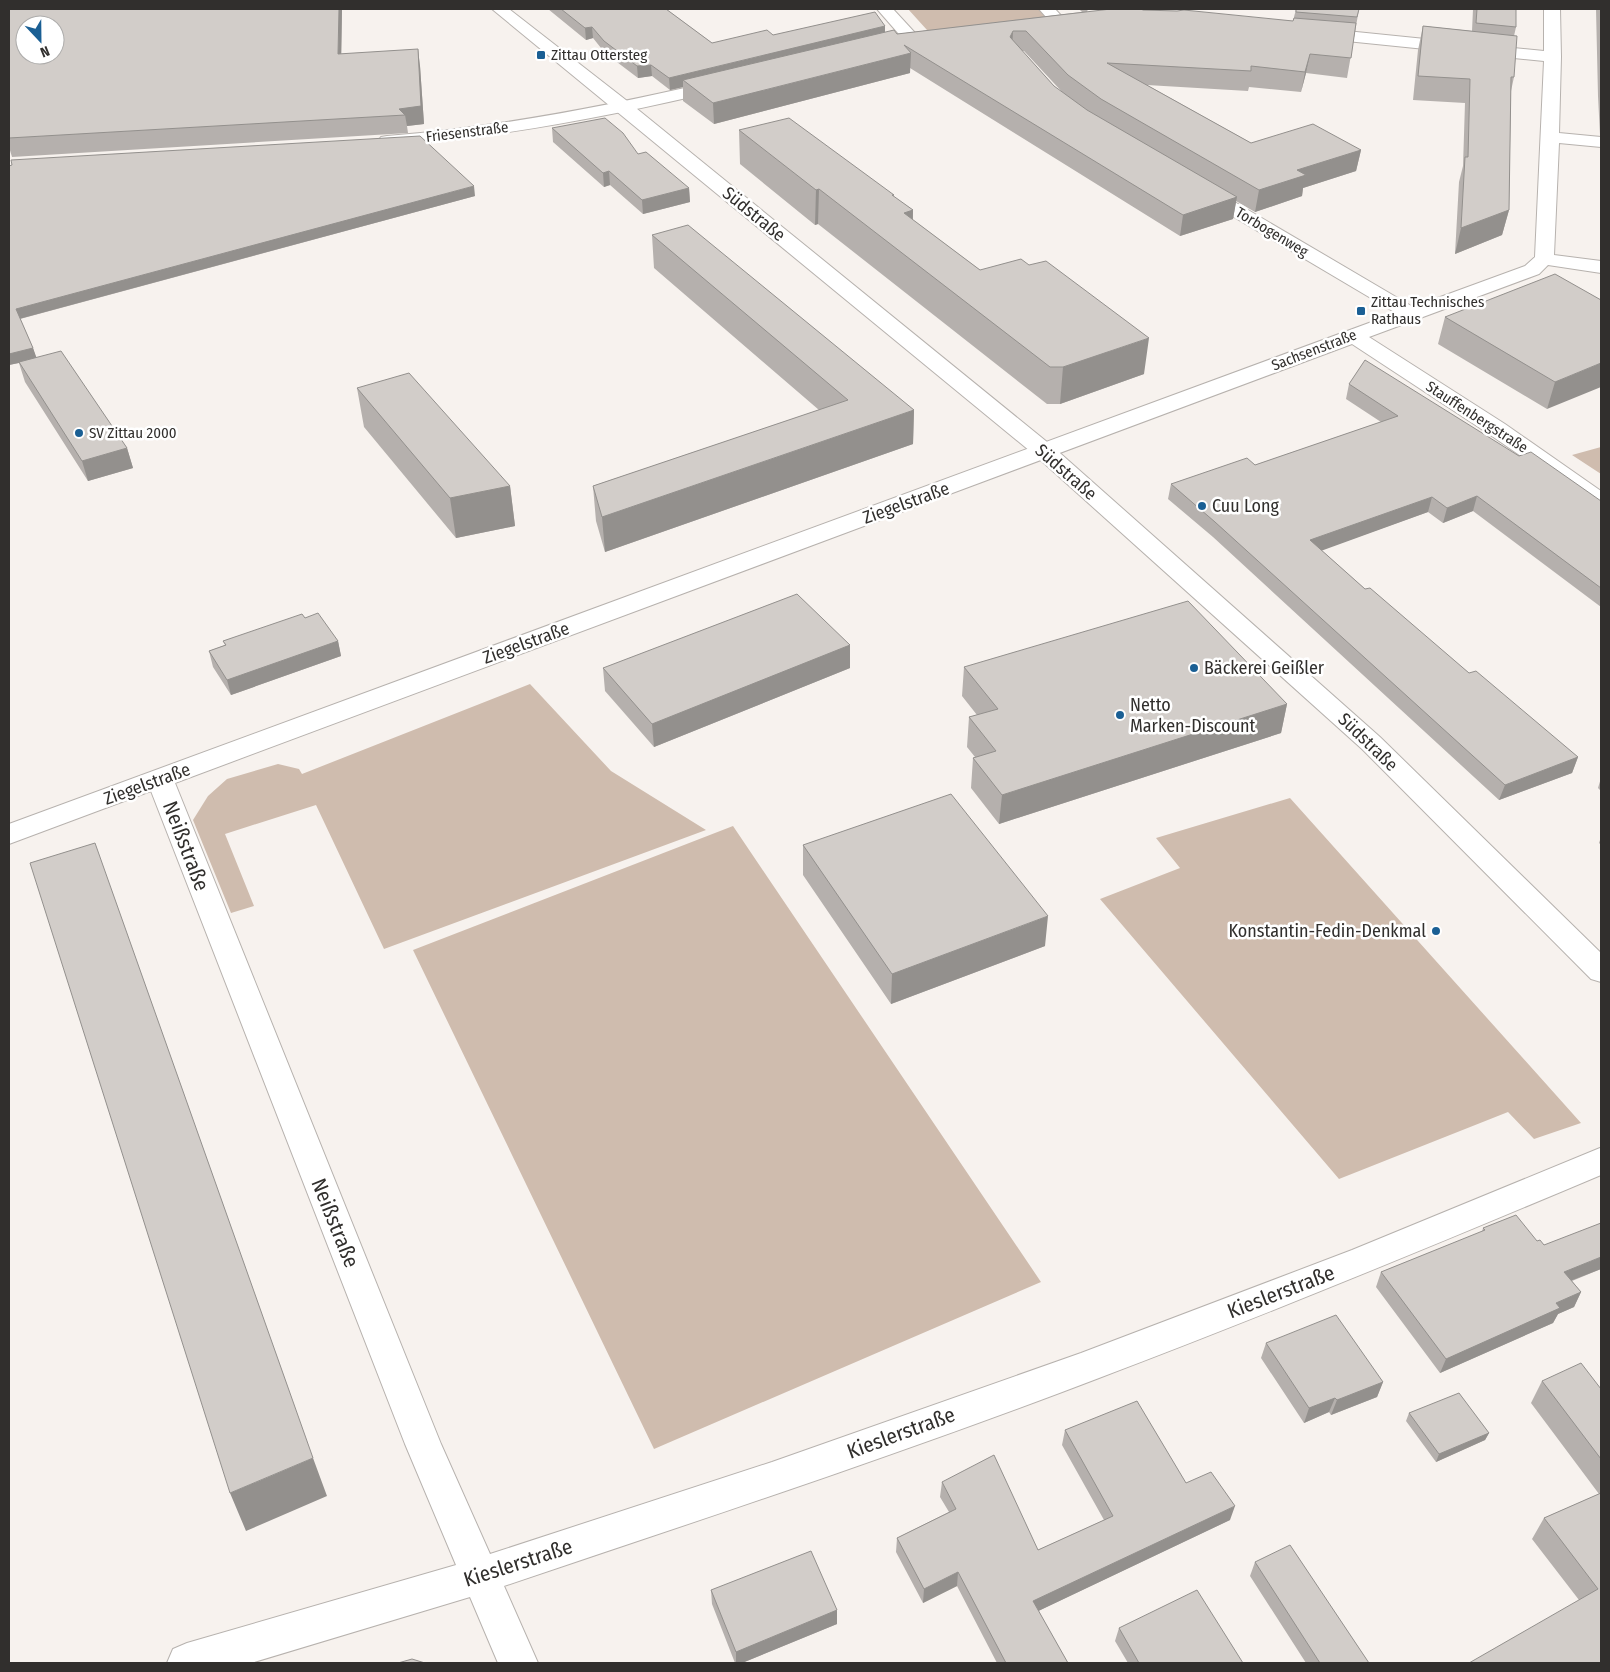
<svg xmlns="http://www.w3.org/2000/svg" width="1610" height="1672" font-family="'Fira Sans Condensed',sans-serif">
<rect width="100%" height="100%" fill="#f7f2ee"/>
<path fill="#cfbcae" d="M 908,9 L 1038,9 L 1046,17 L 932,32 L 927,30 Z
M 1601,447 L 1601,474 L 1572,455 Z
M 530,684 L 611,771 L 706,830 L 384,949 L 316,805 L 225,834 L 254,906 L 231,913 L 193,820 L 208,796 L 227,779 L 278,764 L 299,769 L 302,774 Z
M 1290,798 L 1581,1123 L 1534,1139 L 1508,1112 L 1339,1179 L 1100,899 L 1180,868 L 1156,838 Z
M 733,826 L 1041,1282 L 654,1449 L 413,950 Z"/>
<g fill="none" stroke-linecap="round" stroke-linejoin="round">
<g stroke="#b7b2ae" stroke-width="2">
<path id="minor" d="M 877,9 L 893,9 L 917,35 L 919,38 L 917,41 L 905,41 Z
M 1039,9 L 1055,9 L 1068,23 L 1066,26 L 1054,26 Z
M 1544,9 L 1560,9 L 1561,57 L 1559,133 L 1601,137 L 1601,147 L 1559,143 L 1554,255 L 1601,261 L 1601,273 L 1548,265 L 1539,274 L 1369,337 L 1505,424 L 1601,491 L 1601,508 L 1593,506 L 1489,434 L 1352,344 L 175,783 L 441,1444 L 490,1554 L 772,1462 L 1081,1353 L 1352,1250 L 1600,1148 L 1601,1175 C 1435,1245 1268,1314 1099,1378 C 903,1453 703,1519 504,1586 L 538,1663 L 498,1663 L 470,1597 L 251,1663 L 167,1663 L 173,1649 L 187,1643 L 456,1565 L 405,1444 L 151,791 L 9,844 L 9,824 L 1396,313 L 1197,195 L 1194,191 L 1197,187 L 1203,186 L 1209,187 L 1413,307 L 1525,266 L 1535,257 L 1544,61 L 1317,38 L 1311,36 L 1309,33 L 1311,30 L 1317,28 L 1544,51 Z
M 719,80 L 725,81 L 727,85 L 725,89 C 613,116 502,137 387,146 L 381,145 L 378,141 L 381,137 L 387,136 C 500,127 609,106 719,80 Z"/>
</g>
<g stroke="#b7b2ae" stroke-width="2">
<path id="major" d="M 492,9 L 509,9 L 631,104 L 1052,446 L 1380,737 L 1601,953 L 1601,982 L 1591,979 L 1362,749 L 1036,456 Z"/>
</g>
<use href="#minor" fill="#fff" fill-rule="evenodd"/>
<use href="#major" fill="#fff" fill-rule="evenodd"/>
</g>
<path fill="#b5b0ad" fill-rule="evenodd" d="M 9,9 L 342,9 L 341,54 L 420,66 L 424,124 L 407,126 L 408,133 L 12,157 L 9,147 Z
M 548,9 L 666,9 L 712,43 L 773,35 L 885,26 L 885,32 L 897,34 L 1082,12 L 1079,9 L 1088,9 L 1087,12 L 1143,10 L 1293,21 L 1296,9 L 1359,9 L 1347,78 L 1306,73 L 1301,92 L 1249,87 L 1248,91 L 1147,85 L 1251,143 L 1361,150 L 1356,171 L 1303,188 L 1302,196 L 1255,212 L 1236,201 L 1233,219 L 1180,236 L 910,68 L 910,73 L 714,124 L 683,101 L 683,87 L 670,90 L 652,76 L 638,78 L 605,53 L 593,38 L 586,40 ZM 1022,51 L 1024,51 L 1065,95 L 1054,86 Z
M 1473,9 L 1516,9 L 1516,27 L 1514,36 L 1514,77 L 1511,91 L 1509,210 L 1502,235 L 1455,254 L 1459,182 L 1463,166 L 1465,103 L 1413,100 L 1418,50 L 1423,26 L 1472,31 Z
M 1596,9 L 1601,9 L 1601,136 L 1600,135 L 1598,96 Z
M 552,128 L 638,154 L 689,188 L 690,202 L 643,214 L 610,185 L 604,187 L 553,142 Z
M 739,130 L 894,195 L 894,197 L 913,210 L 913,220 L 980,270 L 1144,374 L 1060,404 L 1047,404 L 818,224 L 815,225 L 740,164 Z
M 9,166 L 475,196 L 20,319 L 33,348 L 36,358 L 127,448 L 133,468 L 88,481 L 25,382 L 19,363 L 9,365 Z
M 652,235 L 914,410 L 913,444 L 605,552 L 596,521 L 593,486 L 819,410 L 654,268 Z
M 1601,300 L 1547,409 L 1438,344 L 1445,317 Z
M 1349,384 L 1519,456 L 1601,501 L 1601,607 L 1473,511 L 1443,523 L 1428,512 L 1321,550 L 1365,589 L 1469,673 L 1578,757 L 1572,773 L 1499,800 L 1213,537 L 1168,499 L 1171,484 L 1255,465 L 1381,422 L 1346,399 Z
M 357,388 L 510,486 L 515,526 L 456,538 L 364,427 Z
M 305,618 L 338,641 L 341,656 L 231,695 L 213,667 L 209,651 L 225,645 L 223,641 Z
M 850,645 L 850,668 L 654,747 L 605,691 L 603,668 Z
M 964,667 L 1287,704 L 1281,733 L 999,824 L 971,788 L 973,758 L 975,757 L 967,747 L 969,717 L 977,715 L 962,696 Z
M 1601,778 L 1601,791 L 1598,788 Z
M 1601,837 L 1601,845 L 1599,843 Z
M 803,845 L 1045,946 L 891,1004 L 803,875 Z
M 1483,1228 L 1537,1241 L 1544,1245 L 1601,1269 L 1572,1281 L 1581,1292 L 1574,1307 L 1558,1314 L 1553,1323 L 1440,1373 L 1376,1287 L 1381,1272 L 1482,1232 Z
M 1266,1343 L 1383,1382 L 1377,1397 L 1331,1415 L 1329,1412 L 1304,1423 L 1261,1358 Z
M 1542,1381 L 1601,1389 L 1601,1663 L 1579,1600 L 1532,1539 L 1544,1518 L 1599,1494 L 1531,1403 Z
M 1409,1413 L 1489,1433 L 1485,1440 L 1436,1462 L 1406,1421 Z
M 1065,1430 L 1186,1483 L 1230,1520 L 1038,1611 L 1068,1663 L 997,1663 L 957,1586 L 923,1603 L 896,1552 L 897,1538 L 949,1512 L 940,1497 L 942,1482 L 1038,1550 L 1104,1520 L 1062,1445 Z
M 1255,1562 L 1369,1663 L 1306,1663 L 1250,1576 Z
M 711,1590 L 837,1610 L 837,1624 L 742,1663 L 735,1663 L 712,1604 Z
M 1119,1628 L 1243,1663 L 1128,1663 L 1115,1641 Z"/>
<path fill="#93908d" d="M 339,9 L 342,9 L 341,72 L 338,54 Z
M 885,26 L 885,38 L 683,80 L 683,87 L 670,90 L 669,78 Z
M 592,27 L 593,38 L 586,40 L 585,28 Z
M 1013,31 L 1012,51 L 1010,37 Z
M 418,49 L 420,66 L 424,124 L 407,126 L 405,115 L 399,109 Z
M 911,53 L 910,73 L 714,124 L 713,103 Z
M 1310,54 L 1306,73 L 1301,92 L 1305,72 Z
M 651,65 L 652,76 L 638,78 L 637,66 Z
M 1361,150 L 1356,171 L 1303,188 L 1302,196 L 1255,212 L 1259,190 L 1297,170 Z
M 609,171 L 610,185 L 604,187 L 603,173 Z
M 474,186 L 475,196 L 19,319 L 16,309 Z
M 689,188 L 690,202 L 643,214 L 642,200 Z
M 819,189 L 818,224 L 815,225 L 816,190 Z
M 1237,197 L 1233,219 L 1180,236 L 1183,215 Z
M 913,210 L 912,245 L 904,213 Z
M 1509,210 L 1502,235 L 1455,254 L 1461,228 Z
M 1149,338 L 1144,374 L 1060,404 L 1063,367 Z
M 33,348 L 37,359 L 9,365 L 9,354 Z
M 1601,363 L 1601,387 L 1547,409 L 1555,382 Z
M 914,410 L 913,444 L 605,552 L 602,517 Z
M 127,448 L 133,468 L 88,481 L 82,461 Z
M 510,486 L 515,526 L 456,538 L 450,498 Z
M 1477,496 L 1473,511 L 1443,523 L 1447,508 Z
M 1432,497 L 1428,512 L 1307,556 L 1310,540 Z
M 338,641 L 341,656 L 231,695 L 227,680 Z
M 850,645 L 850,668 L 654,747 L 652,724 Z
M 1287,704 L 1281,733 L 999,824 L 1002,795 Z
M 1578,757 L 1572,773 L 1499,800 L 1505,785 Z
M 1048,916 L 1045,946 L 891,1004 L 892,974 Z
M 1601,1257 L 1601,1269 L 1557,1286 L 1564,1272 Z
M 1581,1292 L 1574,1307 L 1558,1314 L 1553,1323 L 1440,1373 L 1446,1359 L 1556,1303 Z
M 1383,1382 L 1377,1397 L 1331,1415 L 1337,1400 Z
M 1335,1398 L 1329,1412 L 1304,1423 L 1309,1408 Z
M 1489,1433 L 1485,1440 L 1436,1462 L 1439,1454 Z
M 313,1458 L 327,1496 L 246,1531 L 230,1493 Z
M 1235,1506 L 1230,1520 L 1030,1615 L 1033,1601 Z
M 958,1572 L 957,1586 L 923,1603 L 924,1589 Z
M 837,1610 L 837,1624 L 742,1663 L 736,1663 L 736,1652 Z"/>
<path fill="#d2cdc9" stroke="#93908d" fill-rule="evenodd" d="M 9,9 L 339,9 L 338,54 L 418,49 L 421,106 L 399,109 L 405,115 L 9,138 ZM 25,25 L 55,25 L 55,55 L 25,55 Z
M 561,9 L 666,9 L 712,43 L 767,30 L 773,35 L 875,12 L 885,26 L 669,78 L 651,65 L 637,66 L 604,41 L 592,27 L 585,28 Z
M 1111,9 L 1141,9 L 1143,10 L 1177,11 L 1184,10 L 1293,21 L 1294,18 L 1356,23 L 1351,58 L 1310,54 L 1305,72 L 1251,66 L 1251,71 L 1107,63 L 1251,143 L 1313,124 L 1361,150 L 1297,170 L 1306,175 L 1259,190 L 1101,99 L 1068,75 L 1026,31 L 1013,31 L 1010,37 L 1054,86 L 1087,110 L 1237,197 L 1183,215 L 904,45 L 911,53 L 713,103 L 683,80 L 894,30 L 897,34 Z
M 1296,9 L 1359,9 L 1357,17 L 1296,12 Z
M 1477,9 L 1516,9 L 1516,27 L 1476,23 Z
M 1423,26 L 1517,36 L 1514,77 L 1511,77 L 1509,210 L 1461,228 L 1465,157 L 1468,157 L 1470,79 L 1418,76 Z
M 605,118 L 623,133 L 638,154 L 646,152 L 689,188 L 642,200 L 609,171 L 603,173 L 552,128 Z
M 789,118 L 894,195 L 892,195 L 913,210 L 904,213 L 980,270 L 1021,259 L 1029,265 L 1046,261 L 1149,338 L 1063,367 L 1050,367 L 819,189 L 816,190 L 739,130 Z
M 420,136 L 474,186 L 16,309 L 33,348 L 9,354 L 9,166 L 12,165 L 11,160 Z
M 688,225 L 914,410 L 602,517 L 593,486 L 848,400 L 652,235 Z
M 1555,274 L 1601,300 L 1601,363 L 1555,382 L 1445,317 Z
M 61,351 L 127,448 L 82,461 L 19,362 Z
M 1365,360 L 1519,456 L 1531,452 L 1601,501 L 1601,588 L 1477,496 L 1447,508 L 1432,497 L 1310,540 L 1365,589 L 1370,588 L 1469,673 L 1476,671 L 1578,757 L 1505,785 L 1215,522 L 1171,484 L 1247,458 L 1255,465 L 1398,416 L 1349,384 Z
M 409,373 L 510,486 L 450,498 L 357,388 Z
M 797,594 L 850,645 L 652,724 L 603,668 Z
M 1188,601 L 1287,704 L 1002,795 L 973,758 L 996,751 L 969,717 L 998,709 L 964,667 Z
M 318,613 L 338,641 L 227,680 L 209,651 L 226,645 L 223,641 L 302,614 L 305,618 Z
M 951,794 L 1048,916 L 892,974 L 803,845 Z
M 95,843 L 313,1458 L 230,1493 L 30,863 Z
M 1516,1215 L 1537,1241 L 1540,1240 L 1544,1245 L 1601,1223 L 1601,1257 L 1564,1272 L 1581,1292 L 1556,1303 L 1560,1308 L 1446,1359 L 1381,1272 L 1485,1230 L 1483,1228 Z
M 1336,1315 L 1383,1382 L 1337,1400 L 1335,1398 L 1309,1408 L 1266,1343 Z
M 1581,1363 L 1601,1389 L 1601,1459 L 1542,1381 Z
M 1459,1393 L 1489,1433 L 1439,1454 L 1409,1413 Z
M 1137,1401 L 1186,1483 L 1211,1472 L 1235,1506 L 1033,1601 L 1068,1663 L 1006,1663 L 958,1572 L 924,1589 L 897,1538 L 956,1509 L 942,1482 L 994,1455 L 1038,1550 L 1113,1516 L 1065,1430 Z
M 1601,1493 L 1601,1663 L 1469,1663 L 1598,1589 L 1544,1518 Z
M 1290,1545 L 1369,1663 L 1320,1663 L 1255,1562 Z
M 811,1551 L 837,1610 L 736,1652 L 711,1590 Z
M 1197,1590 L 1243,1663 L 1139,1663 L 1119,1628 Z
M 412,1659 L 425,1663 L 398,1663 Z"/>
<g fill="#1a5f94" stroke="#fff" stroke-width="2">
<rect x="536" y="50" width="10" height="10" rx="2.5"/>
<rect x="1356" y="306" width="10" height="10" rx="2.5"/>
<circle cx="79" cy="433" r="5"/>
<circle cx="1202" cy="506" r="5"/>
<circle cx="1194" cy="668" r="5"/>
<circle cx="1120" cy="715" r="5"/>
<circle cx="1436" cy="931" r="5"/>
</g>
<g text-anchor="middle" stroke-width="5" stroke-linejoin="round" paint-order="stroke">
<g font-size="15" fill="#312f2d" stroke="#fff" text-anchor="start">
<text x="551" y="60">Zittau Ottersteg</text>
<text x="1371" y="307">Zittau Technisches<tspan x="1371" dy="17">Rathaus</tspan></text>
<text x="89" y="438">SV Zittau 2000</text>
</g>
<g font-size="15" fill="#312f2d" stroke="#fff">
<text transform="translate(467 132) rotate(-7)" y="5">Friesenstraße</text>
<text transform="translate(1272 232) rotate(31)" y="5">Torbogenweg</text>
<text transform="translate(1314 350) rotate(-21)" y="5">Sachsenstraße</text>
<text transform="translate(1477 417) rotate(33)" y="5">Stauffenbergstraße</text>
</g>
<g font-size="18" fill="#312f2d" stroke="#fff">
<text transform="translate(754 214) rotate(39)" y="6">Südstraße</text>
<text transform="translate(1066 472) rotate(41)" y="6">Südstraße</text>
<text transform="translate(906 503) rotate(-20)" y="6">Ziegelstraße</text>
<text transform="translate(526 643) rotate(-20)" y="6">Ziegelstraße</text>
<text transform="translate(1368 742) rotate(44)" y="6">Südstraße</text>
<text transform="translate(147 784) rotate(-20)" y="6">Ziegelstraße</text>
</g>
<g font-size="18" fill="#312f2d" stroke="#fff" text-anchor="start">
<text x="1212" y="512">Cuu Long</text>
<text x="1204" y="674">Bäckerei Geißler</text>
<text x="1130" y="711">Netto<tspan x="1130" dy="21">Marken-Discount</tspan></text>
<text x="1426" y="937" text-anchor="end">Konstantin-Fedin-Denkmal</text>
</g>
<g font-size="21" fill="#312f2d" stroke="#fff">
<text transform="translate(186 846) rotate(69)" y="7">Neißstraße</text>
<text transform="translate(335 1223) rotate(68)" y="7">Neißstraße</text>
<text transform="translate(1281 1292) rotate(-21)" y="7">Kieslerstraße</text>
<text transform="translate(901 1433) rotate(-20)" y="7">Kieslerstraße</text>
<text transform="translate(518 1563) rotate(-18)" y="7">Kieslerstraße</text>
</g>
</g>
<rect width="1610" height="1672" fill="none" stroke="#312f2d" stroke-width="20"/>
<g transform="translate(40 40) rotate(158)"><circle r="24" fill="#ffffff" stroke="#adacab"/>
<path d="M0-4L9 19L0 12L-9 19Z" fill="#1a5f94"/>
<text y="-8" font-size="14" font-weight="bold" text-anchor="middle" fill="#312f2d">N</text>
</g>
</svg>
